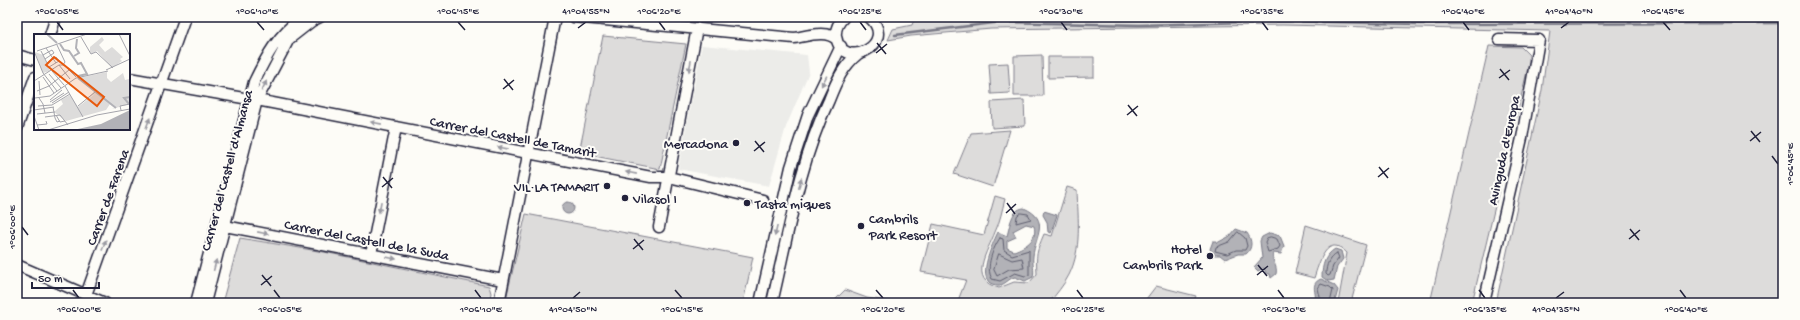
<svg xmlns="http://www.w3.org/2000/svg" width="1800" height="320" font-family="'Gochi Hand',sans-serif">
<rect width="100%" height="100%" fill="#fdfcf7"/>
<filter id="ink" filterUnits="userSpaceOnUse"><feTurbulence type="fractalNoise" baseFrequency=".025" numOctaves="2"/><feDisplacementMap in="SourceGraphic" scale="8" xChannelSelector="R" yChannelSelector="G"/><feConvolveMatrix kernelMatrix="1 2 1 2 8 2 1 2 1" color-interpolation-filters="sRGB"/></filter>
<g filter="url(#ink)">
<path fill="#ecece9" d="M 702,45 L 807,55 L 809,72 L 786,127 L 769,186 L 678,169 Z"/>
<path fill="#dddcdb" stroke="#807f8b" d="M 915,17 L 1783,17 L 1783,303 L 1496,303 L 1542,90 L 1550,31 L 1283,25 L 991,29 L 911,36 L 888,40 L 893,29 L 912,25 Z
M 603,36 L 686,44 L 660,169 L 579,153 Z
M 1489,46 L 1521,47 L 1529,55 L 1529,63 L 1472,303 L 1430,303 Z
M 1042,55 L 1043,96 L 1014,96 L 1014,56 Z
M 1048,57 L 1094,57 L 1094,77 L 1048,78 Z
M 1008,63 L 1010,93 L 991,94 L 989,64 Z
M 1024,100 L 1025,126 L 992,128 L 991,102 Z
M 1010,130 L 993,187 L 954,174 L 971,133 Z
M 1067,187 L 1077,190 C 1078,219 1082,249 1069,275 C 1064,285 1056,294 1049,303 L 957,303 L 966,280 L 921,272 L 933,224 L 984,235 L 995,196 L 1005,199 C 1002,210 1000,222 995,232 C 988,251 967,280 999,288 L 1014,282 L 1029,283 L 1037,274 C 1036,254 1036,253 1044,234 L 1052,236 Z
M 526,214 L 753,257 L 743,303 L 505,303 Z
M 1306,225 L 1366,245 L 1351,303 L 1338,303 L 1347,253 C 1327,232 1319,263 1314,278 L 1295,273 Z
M 240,238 L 324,252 L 489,286 L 491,293 L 489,303 L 222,303 Z
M 1156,286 L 1196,296 L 1193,303 L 1143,303 Z
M 845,290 L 867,298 L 903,303 L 832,303 Z"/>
<path fill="#b2b2b7" stroke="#787885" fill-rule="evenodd" d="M562 208a6 6 0 1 1 12 0a6 6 0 1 1-12 0Z
M 1024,208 C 1051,220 1035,236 1033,256 C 1032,264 1035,270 1033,277 L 1025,281 L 1015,277 C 1009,278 1005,285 999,285 C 972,286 993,243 998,232 L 1007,236 C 1010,226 1011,209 1024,208 ZM 1026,224 L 1034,226 C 1038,240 1025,247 1014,251 L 1007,248 L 1007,241 L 1016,237 L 1013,231 Z
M 1044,211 L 1057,215 L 1051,233 L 1048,232 L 1047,222 L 1043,215 Z
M 1236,229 L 1247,233 C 1252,240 1253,248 1246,254 L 1238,254 L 1225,259 L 1220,255 L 1214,255 L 1210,249 L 1213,241 L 1217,241 L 1217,243 L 1230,236 Z
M 1270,233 L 1280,236 L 1284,246 L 1281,254 L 1273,253 C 1271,262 1278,265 1276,274 L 1271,278 L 1270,274 L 1266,274 L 1264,268 L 1258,271 L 1254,267 L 1262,258 L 1260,241 L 1262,237 Z
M 1335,249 L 1341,251 L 1343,259 L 1337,267 L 1334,280 L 1328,281 L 1322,277 C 1322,265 1325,255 1335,249 Z
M 1321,279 L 1334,285 L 1338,290 L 1335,301 L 1330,303 L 1314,303 C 1319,295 1308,284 1321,279 Z"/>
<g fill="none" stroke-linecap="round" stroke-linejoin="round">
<path stroke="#5c5c6d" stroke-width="1" d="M 1021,213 L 1028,214 L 1031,219 L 1016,223 L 1017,216 Z
M 1238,232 L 1245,238 L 1247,246 L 1245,250 L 1236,250 L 1227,254 L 1215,251 L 1216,247 L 1229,242 Z
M 1271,237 L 1277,239 L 1280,246 L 1278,249 L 1268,252 L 1265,242 L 1267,238 Z
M 1000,238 L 1003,239 L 1004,250 L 1012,255 L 1029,250 L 1029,275 L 1025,276 L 1015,273 L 1000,281 L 992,279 C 985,267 993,248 1000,238 Z
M 1337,253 L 1339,258 L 1333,266 L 1330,275 L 1328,276 L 1326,274 C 1326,265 1329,257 1337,253 Z
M 999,254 L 1012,260 L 1022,258 L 1024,268 L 1009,269 L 997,276 L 994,270 Z
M 1319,303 L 1320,297 L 1318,288 L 1321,284 L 1330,287 L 1333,290 L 1330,303"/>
<path stroke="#787885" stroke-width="2.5" d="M 895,35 L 1002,22 L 1139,25 L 1282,21 L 1419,24 L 1783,23"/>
<g stroke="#22223b" stroke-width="13">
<path id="minor" d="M 573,17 L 794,38 C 807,36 827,29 837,40
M 844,17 C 839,22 835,28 836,36 C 841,73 900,44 869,17
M 50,35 L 56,17
M 17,55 L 35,60
M 129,78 L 249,99
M 257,100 L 651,177 L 669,177 L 763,200
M 17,128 L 35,77
M 225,226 L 503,280
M 659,227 L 697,28
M 371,254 L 396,127
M 17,265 L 105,303
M 86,295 L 185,17
M 196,303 L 254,82 C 267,55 277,36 302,17
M 205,303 L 257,100 L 289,39 L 312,21 L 320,17
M 499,303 L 555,17
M 760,303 L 791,167 L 808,115 L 841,46
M 772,303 C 788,235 799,164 829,100 C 836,82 843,66 858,54
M 1484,303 L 1522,138 L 1539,40 L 1499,39"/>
</g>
<use href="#minor" stroke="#fdfcf7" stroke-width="10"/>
</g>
<defs><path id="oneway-solid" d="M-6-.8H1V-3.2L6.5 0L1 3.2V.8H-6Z"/></defs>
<g fill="#9a9aa2">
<use href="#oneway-solid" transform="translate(690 66) rotate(101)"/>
<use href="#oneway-solid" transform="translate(824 81) rotate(118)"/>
<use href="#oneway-solid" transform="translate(264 86) rotate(-64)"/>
<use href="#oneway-solid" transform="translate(148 123) rotate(-70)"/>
<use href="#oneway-solid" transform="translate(376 123) rotate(-169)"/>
<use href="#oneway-solid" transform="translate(503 148) rotate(-169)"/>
<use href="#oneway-solid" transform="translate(631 173) rotate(-169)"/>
<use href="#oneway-solid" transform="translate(800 183) rotate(-77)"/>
<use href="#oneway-solid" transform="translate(380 207) rotate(101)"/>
<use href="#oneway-solid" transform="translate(776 231) rotate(103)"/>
<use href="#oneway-solid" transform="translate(263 233) rotate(11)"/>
<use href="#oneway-solid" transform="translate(104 245) rotate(-70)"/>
<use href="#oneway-solid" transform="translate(391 258) rotate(11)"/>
<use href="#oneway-solid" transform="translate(215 265) rotate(-76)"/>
</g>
</g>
<path fill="none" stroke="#22223b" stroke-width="1.5" d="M 57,22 L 63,30M 257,22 L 264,30M 458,22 L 465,30M 659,22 L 665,30M 860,22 L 866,30M 1061,22 L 1067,30M 1262,22 L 1268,30M 1463,22 L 1469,30M 1663,22 L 1670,30M 578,28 L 586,22M 1561,28 L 1569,22M 877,43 L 886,54M 876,53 L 887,44M 1500,69 L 1509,80M 1499,78 L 1510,70M 504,79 L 513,90M 503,89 L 514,80M 1128,105 L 1137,116M 1127,115 L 1138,106M 1751,131 L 1760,142M 755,141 L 764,152M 1750,141 L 1761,132M 754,151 L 765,142M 1772,156 L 1778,164M 1379,167 L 1388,178M 383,177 L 392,188M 1378,177 L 1389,168M 382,187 L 393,178M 1007,203 L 1015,214M 1006,213 L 1016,204M 22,227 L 28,235M 1630,229 L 1639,240M 634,239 L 643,250M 1629,239 L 1640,230M 633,249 L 644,240M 1258,265 L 1267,276M 262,275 L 271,286M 1257,275 L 1268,266M 261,285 L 272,276M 73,290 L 79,298M 274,290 L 280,298M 475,290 L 481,298M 675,290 L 682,298M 876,290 L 883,298M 1077,290 L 1083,298M 1278,290 L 1284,298M 1479,290 L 1485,298M 1680,290 L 1686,298M 573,298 L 580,292M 1556,298 L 1564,292"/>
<g fill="#22223b" stroke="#fdfcf7" stroke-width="1.5">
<circle cx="736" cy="143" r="4"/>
<circle cx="607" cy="186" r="4"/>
<circle cx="625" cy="198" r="4"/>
<circle cx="747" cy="203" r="4"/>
<circle cx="861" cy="226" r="4"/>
<circle cx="1210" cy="256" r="4"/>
</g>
<g text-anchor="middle" stroke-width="4" stroke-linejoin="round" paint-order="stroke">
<g font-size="14" fill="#22223b" stroke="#fdfcf7">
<text transform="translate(513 136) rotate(11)" y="5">Carrer del Castell de Tamarit</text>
<text transform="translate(1503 150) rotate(-78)" y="5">Avinguda d'Europa</text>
<text transform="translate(226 170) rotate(-75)" y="5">Carrer del Castell d'Almansa</text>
<text transform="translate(107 197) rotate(-70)" y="5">Carrer de Farena</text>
<text transform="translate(367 239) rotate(11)" y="5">Carrer del Castell de la Suda</text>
</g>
<g font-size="14" fill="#22223b" stroke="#fdfcf7" text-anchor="end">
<text x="728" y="148">Mercadona</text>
<text x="599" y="191">VIL·LA TAMARIT</text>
<text x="633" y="203" text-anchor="start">Vilasol I</text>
<text x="755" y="208" text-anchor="start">Tasta miques</text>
<text x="869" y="223" text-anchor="start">Cambrils<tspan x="869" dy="16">Park Resort</tspan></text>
<text x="1202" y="253">Hotel<tspan x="1202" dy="16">Cambrils Park</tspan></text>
</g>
</g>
<g transform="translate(34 34)">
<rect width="96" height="96" fill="#fdfcf7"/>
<path d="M 68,3 L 70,6 L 65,11 L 71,18 L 78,13 L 89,23 L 86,25 L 88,27 L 78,34 L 63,17 L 57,20 L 56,18 L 56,13 ZM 1,18 L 9,21 L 16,37 L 9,39 ZM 73,38 L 73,44 L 77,48 L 89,39 L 91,46 L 95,45 L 96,38 L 96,70 L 78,75 L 82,73 L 76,70 L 72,76 L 32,87 L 20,78 L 29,70 L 27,66 L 36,61 L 44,73 L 62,59 L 53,65 L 61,57 L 44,44 Z" fill="#dddcdb"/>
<path d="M 96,76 L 96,96 L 39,96 L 67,90 Z" fill="#b2b2b7"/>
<path fill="none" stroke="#b2b2b7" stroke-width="2" d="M 13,0 L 23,9M 26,10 L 30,16 L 35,17 L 44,30 L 47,29 L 53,40 L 44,42M 40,22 L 45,19 L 42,14 L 43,5M 44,44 L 82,74M 95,70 L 90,64 L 96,63"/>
<path fill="none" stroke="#a5a5ac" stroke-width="1" d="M 85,0 L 96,22M 47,3 L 57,20 L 62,18 L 79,34M 23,11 L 31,28 L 29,31M 12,14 L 22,29M 0,17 L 9,39 L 23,57M 3,17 L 53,0M 7,17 L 13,29M 9,21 L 18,16 L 20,19 L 11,25M 0,29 L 0,45M 13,29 L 22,23 L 25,27 L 15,33M 25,31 L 36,45M 30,31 L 42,43M 72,36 L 96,25M 18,37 L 30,51M 15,40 L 27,54M 9,43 L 20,59M 0,47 L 25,31 L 30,31M 5,47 L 6,61M 0,49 L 0,63M 31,52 L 49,83M 3,57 L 15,52 L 35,36M 1,64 L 16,62 L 42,44 L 74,37M 5,64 L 9,70 L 11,79M 16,66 L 28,56M 16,68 L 30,59M 18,69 L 35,58M 4,72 L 18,71 L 36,60M 44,72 L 61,58M 19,73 L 21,84 L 23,88 L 26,87M 0,76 L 20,73M 87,76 L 86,72 L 96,70M 3,80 L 21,78M 22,81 L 26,88 L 31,87M 0,82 L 5,96M 11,83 L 26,81 L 34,91M 3,91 L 13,90 L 12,87M 14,96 L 63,81 L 96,75"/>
<path fill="#e8590c" fill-opacity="0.15" stroke="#e8590c" stroke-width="2" d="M 20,23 L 70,63 L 63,72 L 12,31 Z"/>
<rect width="96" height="96" fill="none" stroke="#22223b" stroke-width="2"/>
</g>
<rect width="1800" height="320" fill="none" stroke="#fdfcf7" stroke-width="44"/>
<path d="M32 282v6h67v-6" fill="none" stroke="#22223b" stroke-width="2"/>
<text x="38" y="282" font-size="12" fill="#22223b" stroke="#fdfcf7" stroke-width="3" paint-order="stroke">50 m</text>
<rect x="22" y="22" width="1756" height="276" fill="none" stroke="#22223b" stroke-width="1.5"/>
<g font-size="10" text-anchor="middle" fill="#22223b">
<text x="57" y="14">1°06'05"E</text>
<text x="257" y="14">1°06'10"E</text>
<text x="458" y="14">1°06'15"E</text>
<text x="586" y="14">41°04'55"N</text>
<text x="659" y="14">1°06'20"E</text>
<text x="860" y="14">1°06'25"E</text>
<text x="1061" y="14">1°06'30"E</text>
<text x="1262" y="14">1°06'35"E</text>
<text x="1463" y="14">1°06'40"E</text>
<text x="1569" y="14">41°04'40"N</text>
<text x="1663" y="14">1°06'45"E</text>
<text transform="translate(1789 164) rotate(-90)" y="4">1°06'45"E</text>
<text transform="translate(11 227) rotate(-90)" y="4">1°06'00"E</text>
<text x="79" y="312">1°06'00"E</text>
<text x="280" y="312">1°06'05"E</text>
<text x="481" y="312">1°06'10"E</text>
<text x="573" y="312">41°04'50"N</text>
<text x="682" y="312">1°06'15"E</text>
<text x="883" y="312">1°06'20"E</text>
<text x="1083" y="312">1°06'25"E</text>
<text x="1284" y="312">1°06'30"E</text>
<text x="1485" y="312">1°06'35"E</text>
<text x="1556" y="312">41°04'35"N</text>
<text x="1686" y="312">1°06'40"E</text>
</g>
</svg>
